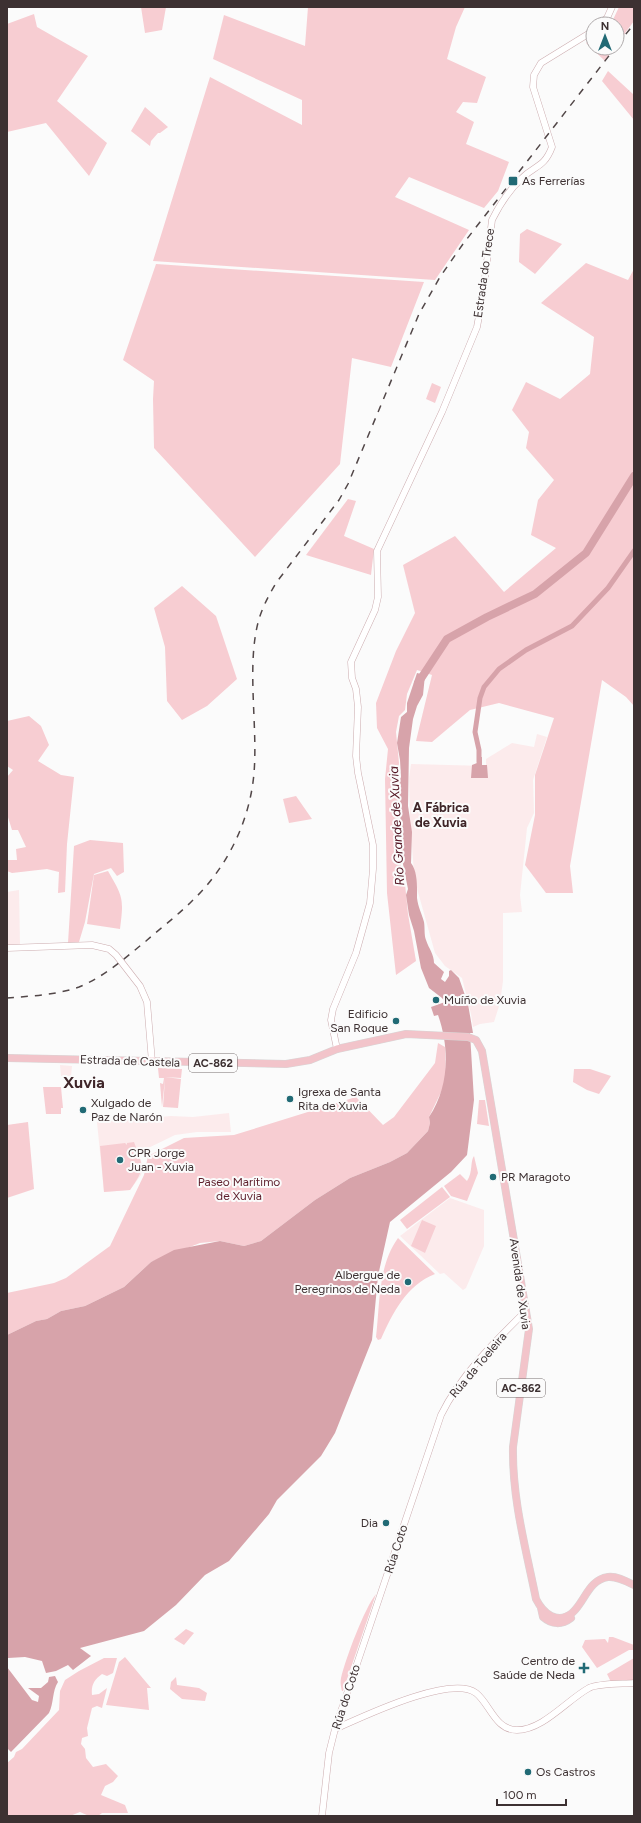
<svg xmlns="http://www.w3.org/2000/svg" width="641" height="1823" font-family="Figtree,sans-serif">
<rect width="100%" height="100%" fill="#fbfbfb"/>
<path fill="#fcebec" d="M 537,734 L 547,737 L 533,780 L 534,813 L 527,828 L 520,895 L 522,912 L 503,913 L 503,981 L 500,1003 L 494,1022 L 480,1024 L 473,1027 L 471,1014 L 462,978 L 445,966 L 435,953 L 418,892 L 414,873 L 410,819 L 409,778 L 411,764 L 486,766 L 486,759 L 512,743 L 534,747 Z
M 19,890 L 20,945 L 7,945 L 7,892 Z
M 60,1065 L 72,1066 L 71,1076 L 61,1076 Z
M 229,1113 L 231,1132 L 197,1132 L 175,1135 L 138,1153 L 143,1167 L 141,1175 L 130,1190 L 104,1192 L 97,1122 L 134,1119 L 135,1121 L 149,1120 L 149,1118 L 171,1116 L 193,1117 Z
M 450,1198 L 484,1210 L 484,1246 L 466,1288 L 463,1290 L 444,1273 L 440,1274 L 400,1236 Z"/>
<path fill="#f7cdd2" d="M 141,7 L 166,7 L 162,30 L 145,33 Z
M 308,7 L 465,7 L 456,27 L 447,59 L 486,77 L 477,103 L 463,102 L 456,112 L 474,122 L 466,144 L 509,162 L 498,191 L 484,208 L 409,177 L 395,197 L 469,230 L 435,280 L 153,261 L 210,77 L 302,125 L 302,100 L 213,59 L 224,15 L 305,46 Z
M 619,7 L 634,7 L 634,21 L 617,44 L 617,24 L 611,24 Z
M 34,14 L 37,27 L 88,56 L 57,101 L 107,143 L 89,176 L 46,123 L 7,132 L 7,24 Z
M 593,38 L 593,48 L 614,48 L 605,61 L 586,43 Z
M 608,71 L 634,95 L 634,120 L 602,81 Z
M 145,107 L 168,127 L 160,133 L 158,133 L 151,141 L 150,146 L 131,131 Z
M 527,229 L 562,244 L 535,274 L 519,262 L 520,234 Z
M 586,263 L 628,280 L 634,269 L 634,706 L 626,697 L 602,680 L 570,866 L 573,893 L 546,893 L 525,865 L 535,815 L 535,775 L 554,718 L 499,703 L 470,710 L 432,742 L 416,741 L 432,675 L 417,670 L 407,694 L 405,710 L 399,716 L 396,732 L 399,763 L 397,782 L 400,862 L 405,884 L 408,914 L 416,961 L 396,975 L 387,893 L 385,779 L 388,749 L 377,728 L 376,703 L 396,651 L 415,613 L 403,565 L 455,536 L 504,592 L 556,548 L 531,535 L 538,500 L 554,480 L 526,448 L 529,432 L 512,410 L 526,382 L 560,399 L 590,374 L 594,337 L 541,303 Z
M 156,264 L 424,282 L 391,367 L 352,358 L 340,464 L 255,557 L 154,448 L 153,399 L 154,381 L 123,360 Z
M 432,383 L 441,387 L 435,403 L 426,399 Z
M 348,499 L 356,501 L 344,536 L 374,549 L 371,575 L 306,555 Z
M 182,586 L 216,616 L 237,679 L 207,706 L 182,720 L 167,701 L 165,647 L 154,608 Z
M 29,716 L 41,726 L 49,745 L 38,761 L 61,775 L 74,777 L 67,844 L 65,892 L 58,893 L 59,872 L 47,869 L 12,873 L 7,871 L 7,860 L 17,860 L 16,849 L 26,847 L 18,830 L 12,830 L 7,814 L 7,777 L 13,770 L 7,766 L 7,721 Z
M 296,796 L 312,819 L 289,823 L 283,799 Z
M 90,840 L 123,843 L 124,872 L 117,876 L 111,868 L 94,874 L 85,922 L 79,942 L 68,943 L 74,846 Z
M 108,871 C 123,897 124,898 120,929 L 87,924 L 94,875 Z
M 438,1043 L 445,1047 L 446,1076 L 443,1088 L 429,1117 L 430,1123 L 428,1131 L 407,1153 L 390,1162 L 350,1178 L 315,1200 L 261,1241 L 244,1246 L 220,1241 L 200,1243 L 151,1262 L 124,1287 L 85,1306 L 61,1311 L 47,1319 L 36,1321 L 7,1335 L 7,1293 L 54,1283 L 66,1278 L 110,1246 L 144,1175 L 148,1156 L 184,1138 L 234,1135 L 356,1097 L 383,1125 L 394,1117 L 435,1063 Z
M 158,1068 L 182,1069 L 181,1078 L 165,1077 L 181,1079 L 178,1108 L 163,1107 L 165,1079 L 162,1107 L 160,1083 L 163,1084 L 164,1078 L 159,1078 Z
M 574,1069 L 590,1069 L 611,1076 L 599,1094 L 587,1090 L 573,1082 Z
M 43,1087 L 61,1087 L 63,1108 L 61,1108 L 61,1114 L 46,1114 Z
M 479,1100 L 485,1100 L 489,1126 L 477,1124 Z
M 28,1122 L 34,1189 L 7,1198 L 7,1125 Z
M 134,1142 C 143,1167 146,1167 130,1190 L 104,1192 L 100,1146 L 125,1143 L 127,1145 L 127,1143 Z
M 474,1156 L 478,1173 L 467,1201 L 451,1196 L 444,1186 L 460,1174 L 467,1181 C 473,1172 470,1161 474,1156 Z
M 442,1187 L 450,1197 L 407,1229 L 400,1220 Z
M 422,1220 L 436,1226 L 425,1253 L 411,1246 Z
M 398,1238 L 435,1274 C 407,1285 393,1312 381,1339 L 378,1340 L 376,1337 C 380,1303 378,1266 398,1238 Z
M 376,1594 L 343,1691 L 342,1691 C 341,1687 340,1683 341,1678 C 346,1658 364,1609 376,1594 Z
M 186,1629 L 194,1633 L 184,1645 L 174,1639 Z
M 609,1637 L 613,1637 L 634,1645 L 634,1650 L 629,1650 L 597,1668 L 582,1647 L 585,1640 L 605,1639 L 608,1643 Z
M 125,1657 L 151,1688 L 147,1688 L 149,1710 L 106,1705 L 119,1662 Z
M 104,1658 L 117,1658 L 113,1673 L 107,1676 L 102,1674 C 94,1680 91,1685 92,1695 L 99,1694 L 107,1688 L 102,1708 L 97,1706 L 92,1708 L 87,1728 L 88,1736 L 82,1738 L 81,1744 L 85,1749 L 86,1758 L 93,1767 L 106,1764 L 118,1776 L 113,1782 L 105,1786 L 101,1795 L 125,1805 L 128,1813 L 102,1813 L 98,1816 L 89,1816 L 80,1812 L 70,1816 L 7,1816 L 7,1763 L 14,1757 L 16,1752 L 22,1749 L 59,1710 L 60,1691 L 65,1680 L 79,1671 Z
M 634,1658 L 634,1680 L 611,1682 L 607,1674 Z
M 176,1677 L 177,1685 L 199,1688 L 207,1693 L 205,1701 L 182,1699 L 170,1689 L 171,1682 Z"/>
<path fill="#d7a3aa" d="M 417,673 L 425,675 L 423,695 L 417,706 L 413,719 L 409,748 L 408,806 L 412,832 L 411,863 C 418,872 417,888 417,898 C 418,907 422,914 424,922 C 425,928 424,935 426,940 C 429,949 434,954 434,963 L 444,972 L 441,979 L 445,982 L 449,976 L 449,971 L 451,970 L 459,978 L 468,1004 L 473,1033 L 470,1033 L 474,1100 L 467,1155 L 451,1172 L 390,1222 L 378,1276 L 372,1340 L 335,1433 L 321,1456 L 277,1500 L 269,1514 L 229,1561 L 205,1575 L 176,1605 L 144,1631 L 80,1648 L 91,1656 L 73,1670 L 68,1665 L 56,1671 L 46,1673 L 42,1661 L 25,1657 L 8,1658 L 7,1660 L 7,1335 L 36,1321 L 47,1319 L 61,1311 L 85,1306 L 124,1287 L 151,1262 L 174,1250 L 220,1241 L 244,1246 L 261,1241 L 315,1200 L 350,1178 L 390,1162 L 407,1153 L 428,1131 L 430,1123 L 429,1117 C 449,1087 450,1049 438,1015 L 434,1016 L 431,1007 L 445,1002 L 442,998 L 429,988 L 421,968 L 414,931 L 409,915 L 406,895 L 408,889 L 401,854 L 400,801 L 398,785 L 401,777 L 400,760 L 397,743 L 401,717 L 407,712 L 407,703 Z
M 477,757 L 482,757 L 482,765 L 487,765 L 488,778 L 471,778 L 472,765 L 477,763 Z
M 7,1667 L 32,1700 L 38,1702 L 39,1696 L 28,1688 L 41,1688 L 48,1682 L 49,1677 L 55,1676 L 58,1682 C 52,1691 54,1703 49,1713 L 11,1752 L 7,1748 Z"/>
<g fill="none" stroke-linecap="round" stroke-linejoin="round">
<path stroke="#d7a3aa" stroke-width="5" d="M 479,762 L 479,750 L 475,732 L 480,698 L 484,687 L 499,669 L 526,650 L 572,626 L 608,588 L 634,551"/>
<path stroke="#d7a3aa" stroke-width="8" d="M 418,683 L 447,639 L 487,617 L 535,594 L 586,553 L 634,476"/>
<g stroke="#ccacaf" stroke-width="7">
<path id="secondary" d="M 600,24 L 607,18 L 612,7
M 7,948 L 92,945 L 109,949 L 116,955 L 140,986 L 147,1002 L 152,1062
M 337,1049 L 331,1020 L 333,1009 L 356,953 L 370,903 L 373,869 L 373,845 L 358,773 L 356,756 L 358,707 L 356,689 L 352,678 L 351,662 L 375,610 L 378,597 L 377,551 L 442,412 L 477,327 L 483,294 L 492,220 C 499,206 510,189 522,178 C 535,165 544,168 552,147 L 533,87 L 534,75 L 541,63 L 593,31
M 335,1729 C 362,1717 451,1674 476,1693 C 490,1704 495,1730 517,1730 C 543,1730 567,1700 589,1688 C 599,1683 622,1684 634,1683
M 322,1816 L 329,1753 L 335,1729 L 441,1415 C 460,1376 495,1341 526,1311"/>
</g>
<g stroke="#d8d6d6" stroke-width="8">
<path id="primary" d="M 7,1058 L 286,1064 L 310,1060 L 337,1049 L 406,1034 L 468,1037 L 476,1040 L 482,1051 L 529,1329 L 513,1447 C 512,1499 526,1549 536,1599 C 543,1613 557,1625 572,1613 C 585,1602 588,1580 608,1577 C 617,1576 626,1581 634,1585
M 541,1608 L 543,1617 C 552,1625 562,1625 571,1618"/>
</g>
<use href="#secondary" stroke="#fff" stroke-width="6"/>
<use href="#primary" stroke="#f2c4ca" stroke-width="7"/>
<path stroke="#524748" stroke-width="1.5" stroke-dasharray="7 7" stroke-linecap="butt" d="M 617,45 L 634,24
M 7,998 C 31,996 56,995 79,987 C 104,977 125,958 146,941 C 161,928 178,915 192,901 C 227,868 250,821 254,773 C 258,725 246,664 259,619 C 263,606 269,595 276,583 L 339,500 L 348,484 L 419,314 L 440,277 L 463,244 L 615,48"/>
</g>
<g fill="#216a75" stroke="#fbfbfb" stroke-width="1.5">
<rect x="508" y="176" width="10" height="10" rx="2"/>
<circle cx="436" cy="1000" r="4"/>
<circle cx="396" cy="1021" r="4"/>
<circle cx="290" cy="1099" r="4"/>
<circle cx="83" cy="1110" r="4"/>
<circle cx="120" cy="1160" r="4"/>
<circle cx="493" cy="1177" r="4"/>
<circle cx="408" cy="1282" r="4"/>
<circle cx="386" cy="1523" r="4"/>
<path d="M582 1662h4v4h4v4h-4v4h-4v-4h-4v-4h4z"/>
<circle cx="528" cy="1772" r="4"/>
</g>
<g text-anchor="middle" stroke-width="4" stroke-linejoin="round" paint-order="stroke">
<g fill="#fbfbfb" stroke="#766e6e" stroke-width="1">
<rect x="189" y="1054" width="48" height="18" rx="3"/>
<rect x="497" y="1379" width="48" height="18" rx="3"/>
</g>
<g font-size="11" font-weight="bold" fill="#3d3132">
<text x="213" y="1067">AC-862</text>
<text x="521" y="1392">AC-862</text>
</g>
<g font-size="12" fill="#3d3132" stroke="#fbfbfb" text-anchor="start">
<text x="522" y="185">As Ferrerías</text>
<text x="444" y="1004">Muíño de Xuvia</text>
<text x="388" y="1018" text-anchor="end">Edificio<tspan x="388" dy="14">San Roque</tspan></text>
<text x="298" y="1096">Igrexa de Santa<tspan x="298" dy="14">Rita de Xuvia</tspan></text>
<text x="91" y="1107">Xulgado de<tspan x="91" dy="14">Paz de Narón</tspan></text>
<text x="128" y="1157">CPR Jorge<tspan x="128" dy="14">Juan - Xuvia</tspan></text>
<text x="501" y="1181">PR Maragoto</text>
<text x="400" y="1279" text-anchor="end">Albergue de<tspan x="400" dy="14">Peregrinos de Neda</tspan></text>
<text x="378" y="1527" text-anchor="end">Dia</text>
<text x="575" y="1665" text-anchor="end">Centro de<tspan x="575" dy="14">Saúde de Neda</tspan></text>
<text x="536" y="1776">Os Castros</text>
</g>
<g font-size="12" fill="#3d3132" stroke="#fbfbfb">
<text transform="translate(484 273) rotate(-82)" y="4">Estrada do Trece</text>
<text transform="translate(130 1061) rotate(2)" y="4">Estrada de Castela</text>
<text transform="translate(520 1284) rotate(82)" y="4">Avenida de Xuvia</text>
<text transform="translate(478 1365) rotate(-50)" y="4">Rúa da Toeleira</text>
<text transform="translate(396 1549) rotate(-72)" y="4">Rúa Coto</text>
<text transform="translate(346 1697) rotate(-72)" y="4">Rúa do Coto</text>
</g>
<g font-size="12" fill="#5d1f2c" stroke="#fbfbfb">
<text x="239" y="1186">Paseo Marítimo<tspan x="239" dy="14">de Xuvia</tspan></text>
</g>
<g font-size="13" font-weight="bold" fill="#3f2629" stroke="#fbfbfb">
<text x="441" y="812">A Fábrica<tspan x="441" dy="15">de Xuvia</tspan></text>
</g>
<g font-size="13" font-style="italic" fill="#541624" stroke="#fbfbfb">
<text transform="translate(396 826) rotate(-93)" y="5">Río Grande de Xuvia</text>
</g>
<g font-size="16" font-weight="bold" fill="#3f2629" stroke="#fbfbfb">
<text x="84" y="1088">Xuvia</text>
</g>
</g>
<rect width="641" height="1823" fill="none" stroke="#3d3132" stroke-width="16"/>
<g transform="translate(605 36)"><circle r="19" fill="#fbfbfb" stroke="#afaaab"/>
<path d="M0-3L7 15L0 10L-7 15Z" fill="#216a75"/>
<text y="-6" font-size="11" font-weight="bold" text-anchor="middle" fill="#3d3132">N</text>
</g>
<path d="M497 1799v6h69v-6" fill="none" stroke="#3d3132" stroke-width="2"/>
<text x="503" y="1799" font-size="12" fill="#3d3132" stroke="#fbfbfb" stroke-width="3" paint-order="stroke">100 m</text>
</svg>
